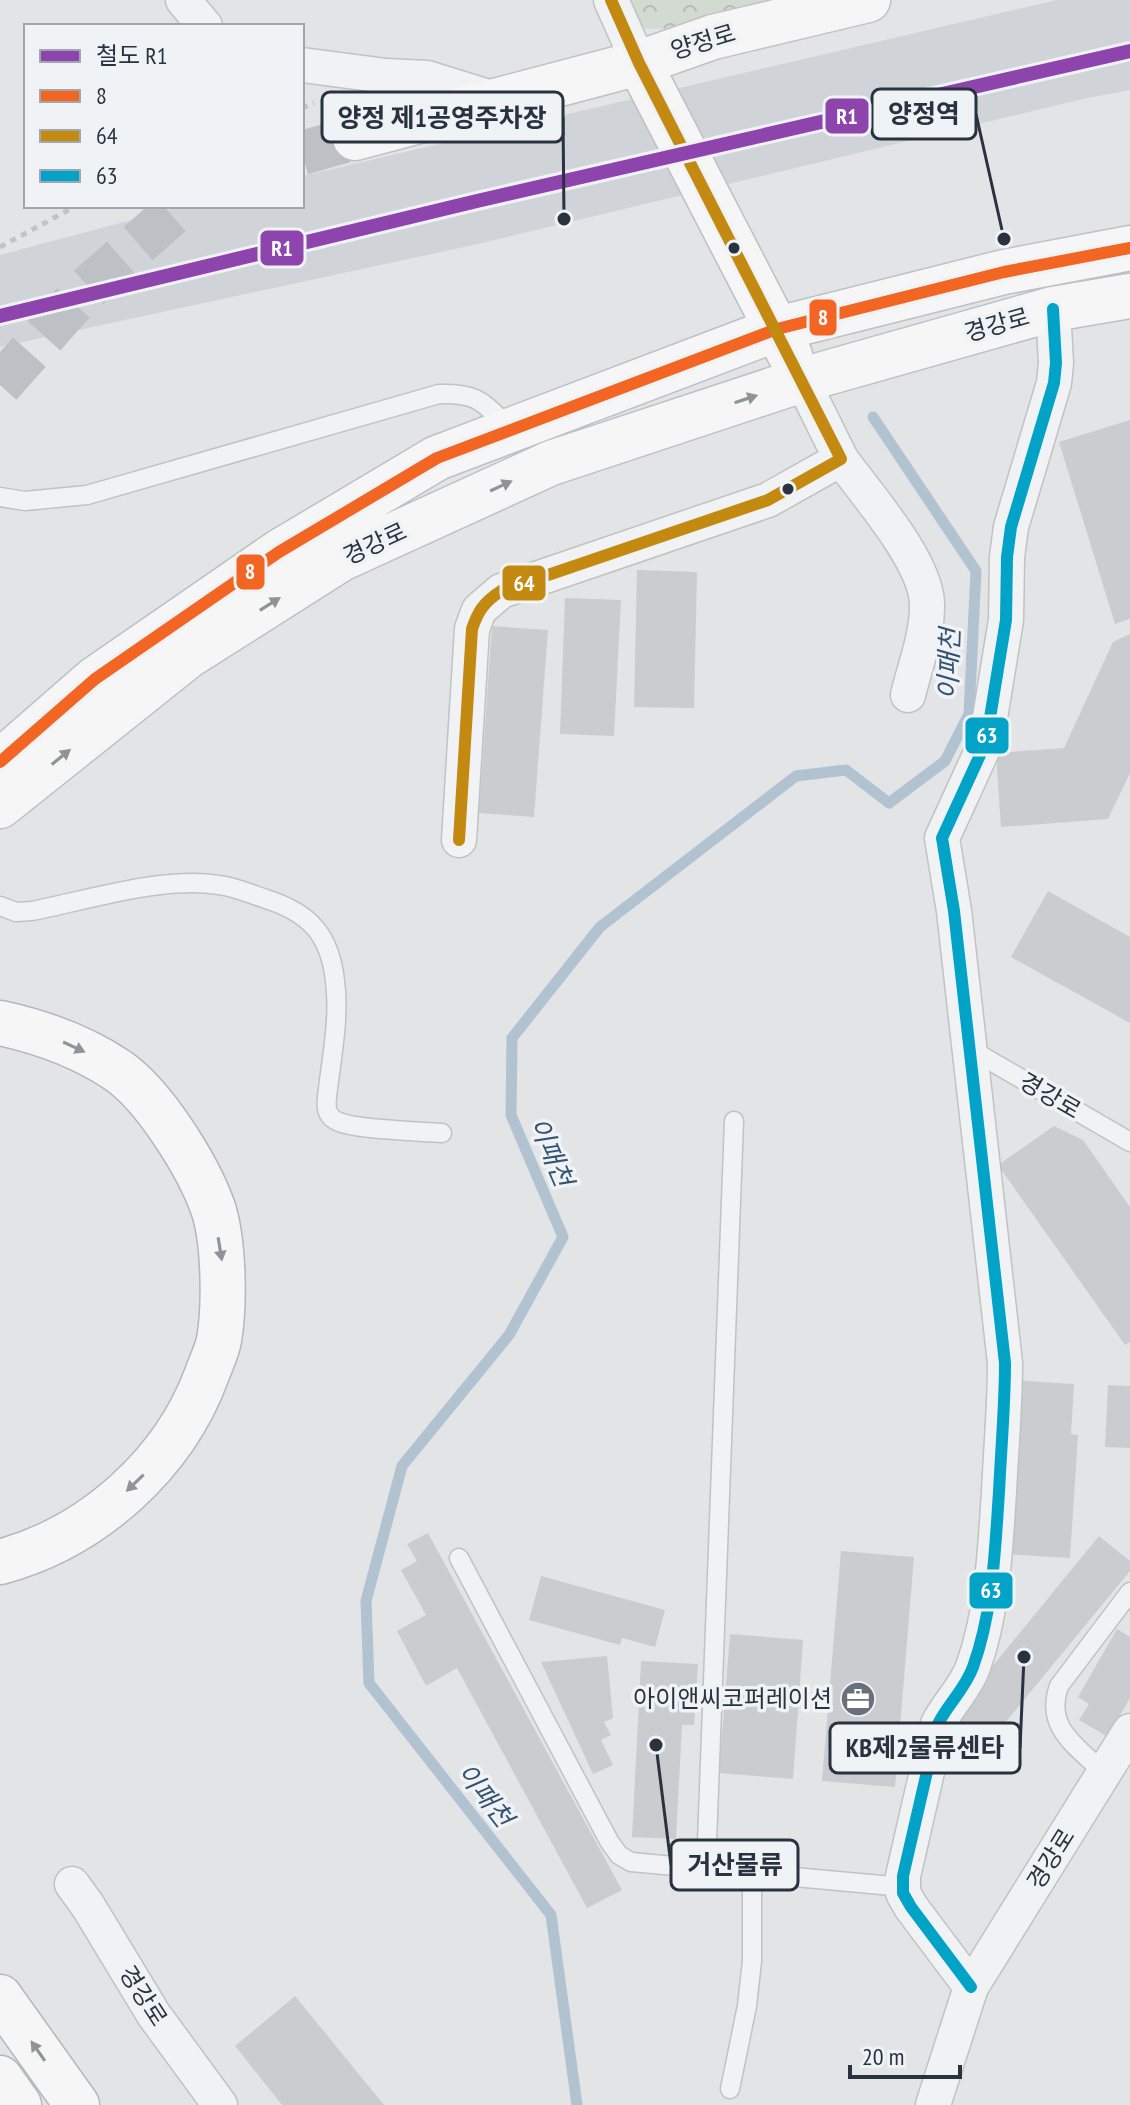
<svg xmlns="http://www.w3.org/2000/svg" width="1130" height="2105" font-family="'PT Sans Narrow','Noto Sans KR',sans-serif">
<defs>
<pattern id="forest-crowns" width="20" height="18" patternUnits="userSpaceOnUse" patternTransform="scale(2)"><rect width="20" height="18" fill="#d3dad2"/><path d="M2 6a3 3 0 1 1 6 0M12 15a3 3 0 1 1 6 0" fill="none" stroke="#b5bcb5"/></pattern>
</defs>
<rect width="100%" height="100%" fill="#e2e4e6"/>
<path fill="#d0d4d9" d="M 1057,0 L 1130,0 L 1130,90 L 1083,99 L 478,244 L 0,347 L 0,255 L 184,206 L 302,206 L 302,176 Z"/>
<path fill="url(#forest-crowns)" d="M 628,0 L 821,0 L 693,28 L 638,29 Z"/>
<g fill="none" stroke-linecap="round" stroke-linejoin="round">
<path stroke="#b1c2d0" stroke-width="11" d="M 577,2105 L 551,1915 L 369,1683 L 366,1601 L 402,1466 L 509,1335 L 563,1237 L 511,1115 L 512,1038 L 600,927 L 796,776 L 846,770 L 889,803 L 945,761 L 969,714 L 976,571 L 873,417"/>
</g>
<path fill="#cacccf" d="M 1130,420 L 1130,619 L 1115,624 L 1059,442 Z
M 637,570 L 697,572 L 694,708 L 634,707 Z
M 565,598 L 621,600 L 614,736 L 560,734 Z
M 492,626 L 548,630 L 534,817 L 479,813 Z
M 1130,634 L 1130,773 L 1108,819 L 1001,827 L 996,753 L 1064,748 L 1113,642 Z
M 1048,891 L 1130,937 L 1130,1023 L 1011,957 Z
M 1054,1126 L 1083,1140 L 1130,1207 L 1130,1342 L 1125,1345 L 998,1165 Z
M 1014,1380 L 1074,1384 L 1071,1434 L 1078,1435 L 1070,1558 L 1004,1554 Z
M 1108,1385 L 1130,1386 L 1130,1448 L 1105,1447 Z
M 428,1533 L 622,1890 L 587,1908 L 457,1668 L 426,1686 L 397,1631 L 426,1615 L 401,1570 L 417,1561 L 407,1544 Z
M 1099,1536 L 1130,1561 L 1130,1571 L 981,1752 L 946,1723 Z
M 841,1551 L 914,1557 L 895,1787 L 822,1781 Z
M 541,1576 L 665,1610 L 655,1647 L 622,1638 L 620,1645 L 529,1620 Z
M 1117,1629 L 1130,1637 L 1130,1698 L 1108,1737 L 1079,1720 L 1089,1704 L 1078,1697 Z
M 730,1634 L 803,1640 L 793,1779 L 719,1773 Z
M 607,1656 L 613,1718 L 604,1722 L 611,1735 L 601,1740 L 613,1765 L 593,1774 L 541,1662 Z
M 641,1661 L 698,1664 L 694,1725 L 682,1725 L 676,1839 L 632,1837 Z
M 295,1996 L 384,2105 L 282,2105 L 235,2046 Z"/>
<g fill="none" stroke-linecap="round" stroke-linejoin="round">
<path stroke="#bdc0c5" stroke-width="44" stroke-dasharray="44 22" stroke-linecap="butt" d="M 302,153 L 355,138
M 0,385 L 83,292 L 181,206"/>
<g stroke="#c0c2c4" stroke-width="21">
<path id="service" d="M 0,497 L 25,501 L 87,495 L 439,394 C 479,393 482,402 510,428
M 0,906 L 16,912 L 32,911 C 88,900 163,876 219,885 C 235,887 251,894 266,899 C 310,913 330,935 335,981 C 340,1019 331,1060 327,1097 C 326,1106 326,1115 335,1120 C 350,1130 420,1131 442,1133
M 970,1049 L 1130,1142
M 459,1558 L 609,1841 L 619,1855 L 631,1862 L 903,1887
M 1104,1773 C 1077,1746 1044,1728 1059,1686 L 1130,1592
M 706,1869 L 734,1121
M 730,2089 L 747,2006 L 752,1961 L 752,1873"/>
</g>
<g stroke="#c0c2c4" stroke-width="37">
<path id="minor" d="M 183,0 L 205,26
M 611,0 L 639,63
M 302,65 L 386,76 L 427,78 L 498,100
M 841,459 C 867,495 925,560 927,603 C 928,633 915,666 908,695
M 459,840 L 472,629 L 479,610 L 501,591 L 768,500 L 841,459 L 802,380
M 72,1884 L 88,1906 L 154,2015 L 220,2105
M 971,1987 L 911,1907 L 903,1893 L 903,1876 L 938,1724 C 948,1704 965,1689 973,1667 C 993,1612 995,1550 999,1492 C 1001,1449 1005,1406 1005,1363 L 954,911 L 942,838 L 986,742 L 1006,620 L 1007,557 L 1011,527 L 1054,383 L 1056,363 L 1053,309
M 933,2105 L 971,1987 L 1130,1731"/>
</g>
<g stroke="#c0c2c4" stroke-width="47">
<path id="secondary" d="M 355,138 L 639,63 L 713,37 L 868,0"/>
</g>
<g stroke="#bec1c4" stroke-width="47">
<path id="primary" d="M 639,63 L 790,355
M 0,762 L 95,679 L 279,552 L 437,458 L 777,329 L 1004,272 L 1130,248
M 0,806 L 188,656 L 341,559 L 551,463 L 802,380 L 1053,309 L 1130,296"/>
</g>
<g stroke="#b4b7bb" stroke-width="47">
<path id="trunk" d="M 0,1023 C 42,1032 81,1046 117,1070 C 154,1095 198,1166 213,1208 C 224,1241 225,1305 219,1340 C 217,1351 211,1363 207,1374 C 174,1464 93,1537 0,1562
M 0,1997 L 77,2105
M 0,2078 L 19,2105"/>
</g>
<path stroke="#c1c3c7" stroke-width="5" stroke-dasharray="6 6" stroke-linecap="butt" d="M 302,108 L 314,103
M 0,247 L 76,206"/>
<use href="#service" stroke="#f1f2f4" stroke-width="18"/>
<use href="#minor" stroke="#f1f2f4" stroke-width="34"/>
<use href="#secondary" stroke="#f6f6f6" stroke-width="44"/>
<use href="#primary" stroke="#f6f6f6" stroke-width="44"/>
<use href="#trunk" stroke="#f6f6f6" stroke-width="44"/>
<g stroke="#cbccce" stroke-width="9">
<path id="rail" d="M 140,283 L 477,201 L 1130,51"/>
</g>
<use href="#rail" stroke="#f0f3f6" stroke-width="6" stroke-dasharray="18" stroke-linecap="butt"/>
<g stroke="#f0f3f6" stroke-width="18">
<path id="bus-1" d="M 0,762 L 95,679 L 279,552 L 437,458 L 777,329 L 1004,272 L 1130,248"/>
</g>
<g stroke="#f0f3f6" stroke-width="18">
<path id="bus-2" d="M 459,840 L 472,629 C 478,611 484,602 501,591 L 768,500 L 841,459 L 639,63 L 611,0"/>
</g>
<g stroke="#f0f3f6" stroke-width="18">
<path id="bus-3" d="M 971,1987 L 911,1907 L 903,1893 L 903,1876 L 938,1724 C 948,1704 965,1689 973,1667 C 993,1612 995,1550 999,1492 C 1001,1449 1005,1406 1005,1363 L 954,911 L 942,838 L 986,742 L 1006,620 L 1007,557 L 1011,527 L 1054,383 L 1056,363 L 1053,309"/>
</g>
<use href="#bus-1" stroke="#f26522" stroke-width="12"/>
<use href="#bus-2" stroke="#c48910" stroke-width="12"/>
<use href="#bus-3" stroke="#02a3c7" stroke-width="12"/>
<g stroke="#f0f3f6" stroke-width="20">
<path id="rail-1" d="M 0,316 L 477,201 L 1130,51"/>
</g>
<use href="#rail-1" stroke="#8e44ad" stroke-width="14"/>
</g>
<defs><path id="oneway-solid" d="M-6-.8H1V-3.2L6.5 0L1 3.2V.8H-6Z" transform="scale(2)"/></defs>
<g fill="#90949a">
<use href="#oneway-solid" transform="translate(746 399) rotate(-18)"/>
<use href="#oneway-solid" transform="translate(501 486) rotate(-25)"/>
<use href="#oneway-solid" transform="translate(270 604) rotate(-32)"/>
<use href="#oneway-solid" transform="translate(61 757) rotate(-39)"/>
<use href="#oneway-solid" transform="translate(74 1047) rotate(25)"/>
<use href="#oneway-solid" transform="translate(220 1249) rotate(81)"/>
<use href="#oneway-solid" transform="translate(135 1483) rotate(136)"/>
<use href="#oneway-solid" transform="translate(38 2051) rotate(-125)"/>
</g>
<defs>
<g id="office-disc" transform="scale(1.8)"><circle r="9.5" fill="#6a7079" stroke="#f0f3f6"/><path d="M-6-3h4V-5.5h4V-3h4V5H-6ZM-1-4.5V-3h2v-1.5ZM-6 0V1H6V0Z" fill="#fff"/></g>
</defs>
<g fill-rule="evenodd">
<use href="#office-disc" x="858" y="1699"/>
</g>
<g fill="#29323f" stroke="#f0f3f6" stroke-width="3">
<circle cx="734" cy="248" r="7"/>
<circle cx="788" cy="489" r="7"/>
</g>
<g text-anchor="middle" stroke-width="7" stroke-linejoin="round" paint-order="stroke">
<g font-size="24" fill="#29323f" stroke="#f0f3f6">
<text transform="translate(703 42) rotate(-17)" y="8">양정로</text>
<text transform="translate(997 325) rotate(-16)" y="8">경강로</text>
<text transform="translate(375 544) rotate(-25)" y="8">경강로</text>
<text transform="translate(1050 1096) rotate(30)" y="8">경강로</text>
<text transform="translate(1051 1859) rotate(-58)" y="8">경강로</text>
<text transform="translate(143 1996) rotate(57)" y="8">경강로</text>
</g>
<g font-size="24" fill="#29323f" stroke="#f0f3f6" text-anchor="end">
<text x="832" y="1707">아이앤씨코퍼레이션</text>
</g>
<g font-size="26" font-style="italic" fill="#355371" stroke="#f0f3f6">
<text transform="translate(949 664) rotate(-88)" y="9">이패천</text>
<text transform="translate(551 1152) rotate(67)" y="9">이패천</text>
<text transform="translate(485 1795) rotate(52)" y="9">이패천</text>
</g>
</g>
<path fill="none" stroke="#29323f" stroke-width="3" d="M1004 239L976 114M564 219L563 117M1024 1657L1020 1748M656 1745L671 1865"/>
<g fill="#29323f" stroke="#f0f3f6" stroke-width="3">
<circle cx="1004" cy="239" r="8"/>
<circle cx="564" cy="219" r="8"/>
<circle cx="1024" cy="1657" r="8"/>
<circle cx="656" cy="1745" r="8"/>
</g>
<g fill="#f0f3f6" stroke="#29323f" stroke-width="3">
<rect x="872" y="89" width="104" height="50" rx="8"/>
<rect x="322" y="92" width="241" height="50" rx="8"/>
<rect x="830" y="1723" width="190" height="50" rx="8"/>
<rect x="671" y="1840" width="127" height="50" rx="8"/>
</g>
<g font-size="26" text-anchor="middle" font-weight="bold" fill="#29323f">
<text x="924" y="123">양정역</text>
<text x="442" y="127">양정 제1공영주차장</text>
<text x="925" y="1757">KB제2물류센타</text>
<text x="735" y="1874">거산물류</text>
</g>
<g stroke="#f0f3f6" stroke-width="3">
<rect x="824" y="97" width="46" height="38" rx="8" fill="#8e44ad"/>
<rect x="259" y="229" width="46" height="38" rx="8" fill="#8e44ad"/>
<rect x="808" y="298" width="30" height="39" rx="8" fill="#f26522"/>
<rect x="235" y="553" width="31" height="38" rx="8" fill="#f26522"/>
<rect x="501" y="564" width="46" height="38" rx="8" fill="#c48910"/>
<rect x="964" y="716" width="46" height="39" rx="8" fill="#02a3c7"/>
<rect x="968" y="1571" width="46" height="39" rx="8" fill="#02a3c7"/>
</g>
<g font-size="22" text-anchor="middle" font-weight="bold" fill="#fff">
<text x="847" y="124">R1</text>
<text x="282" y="256">R1</text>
<text x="823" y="325">8</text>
<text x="250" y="579">8</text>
<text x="524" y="591">64</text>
<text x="987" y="743">63</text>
<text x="991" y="1598">63</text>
</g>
<rect x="24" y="24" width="280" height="184" fill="#f0f3f6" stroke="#a0a6ad" stroke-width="2"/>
<rect x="40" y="50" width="40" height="12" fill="#8e44ad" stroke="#a0a6ad" stroke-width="2"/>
<text x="96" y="64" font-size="24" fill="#29323f">철도 R1</text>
<rect x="40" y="90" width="40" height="12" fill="#f26522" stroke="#a0a6ad" stroke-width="2"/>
<text x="96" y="104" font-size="24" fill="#29323f">8</text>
<rect x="40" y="130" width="40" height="12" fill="#c48910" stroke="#a0a6ad" stroke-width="2"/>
<text x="96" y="144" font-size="24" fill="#29323f">64</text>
<rect x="40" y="170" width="40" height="12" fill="#02a3c7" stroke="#a0a6ad" stroke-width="2"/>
<text x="96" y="184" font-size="24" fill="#29323f">63</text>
<path d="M850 2065v12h110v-12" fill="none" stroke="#29323f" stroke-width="4"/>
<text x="862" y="2065" font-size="24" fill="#29323f" stroke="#f0f3f6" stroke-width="6" paint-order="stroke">20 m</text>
</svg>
